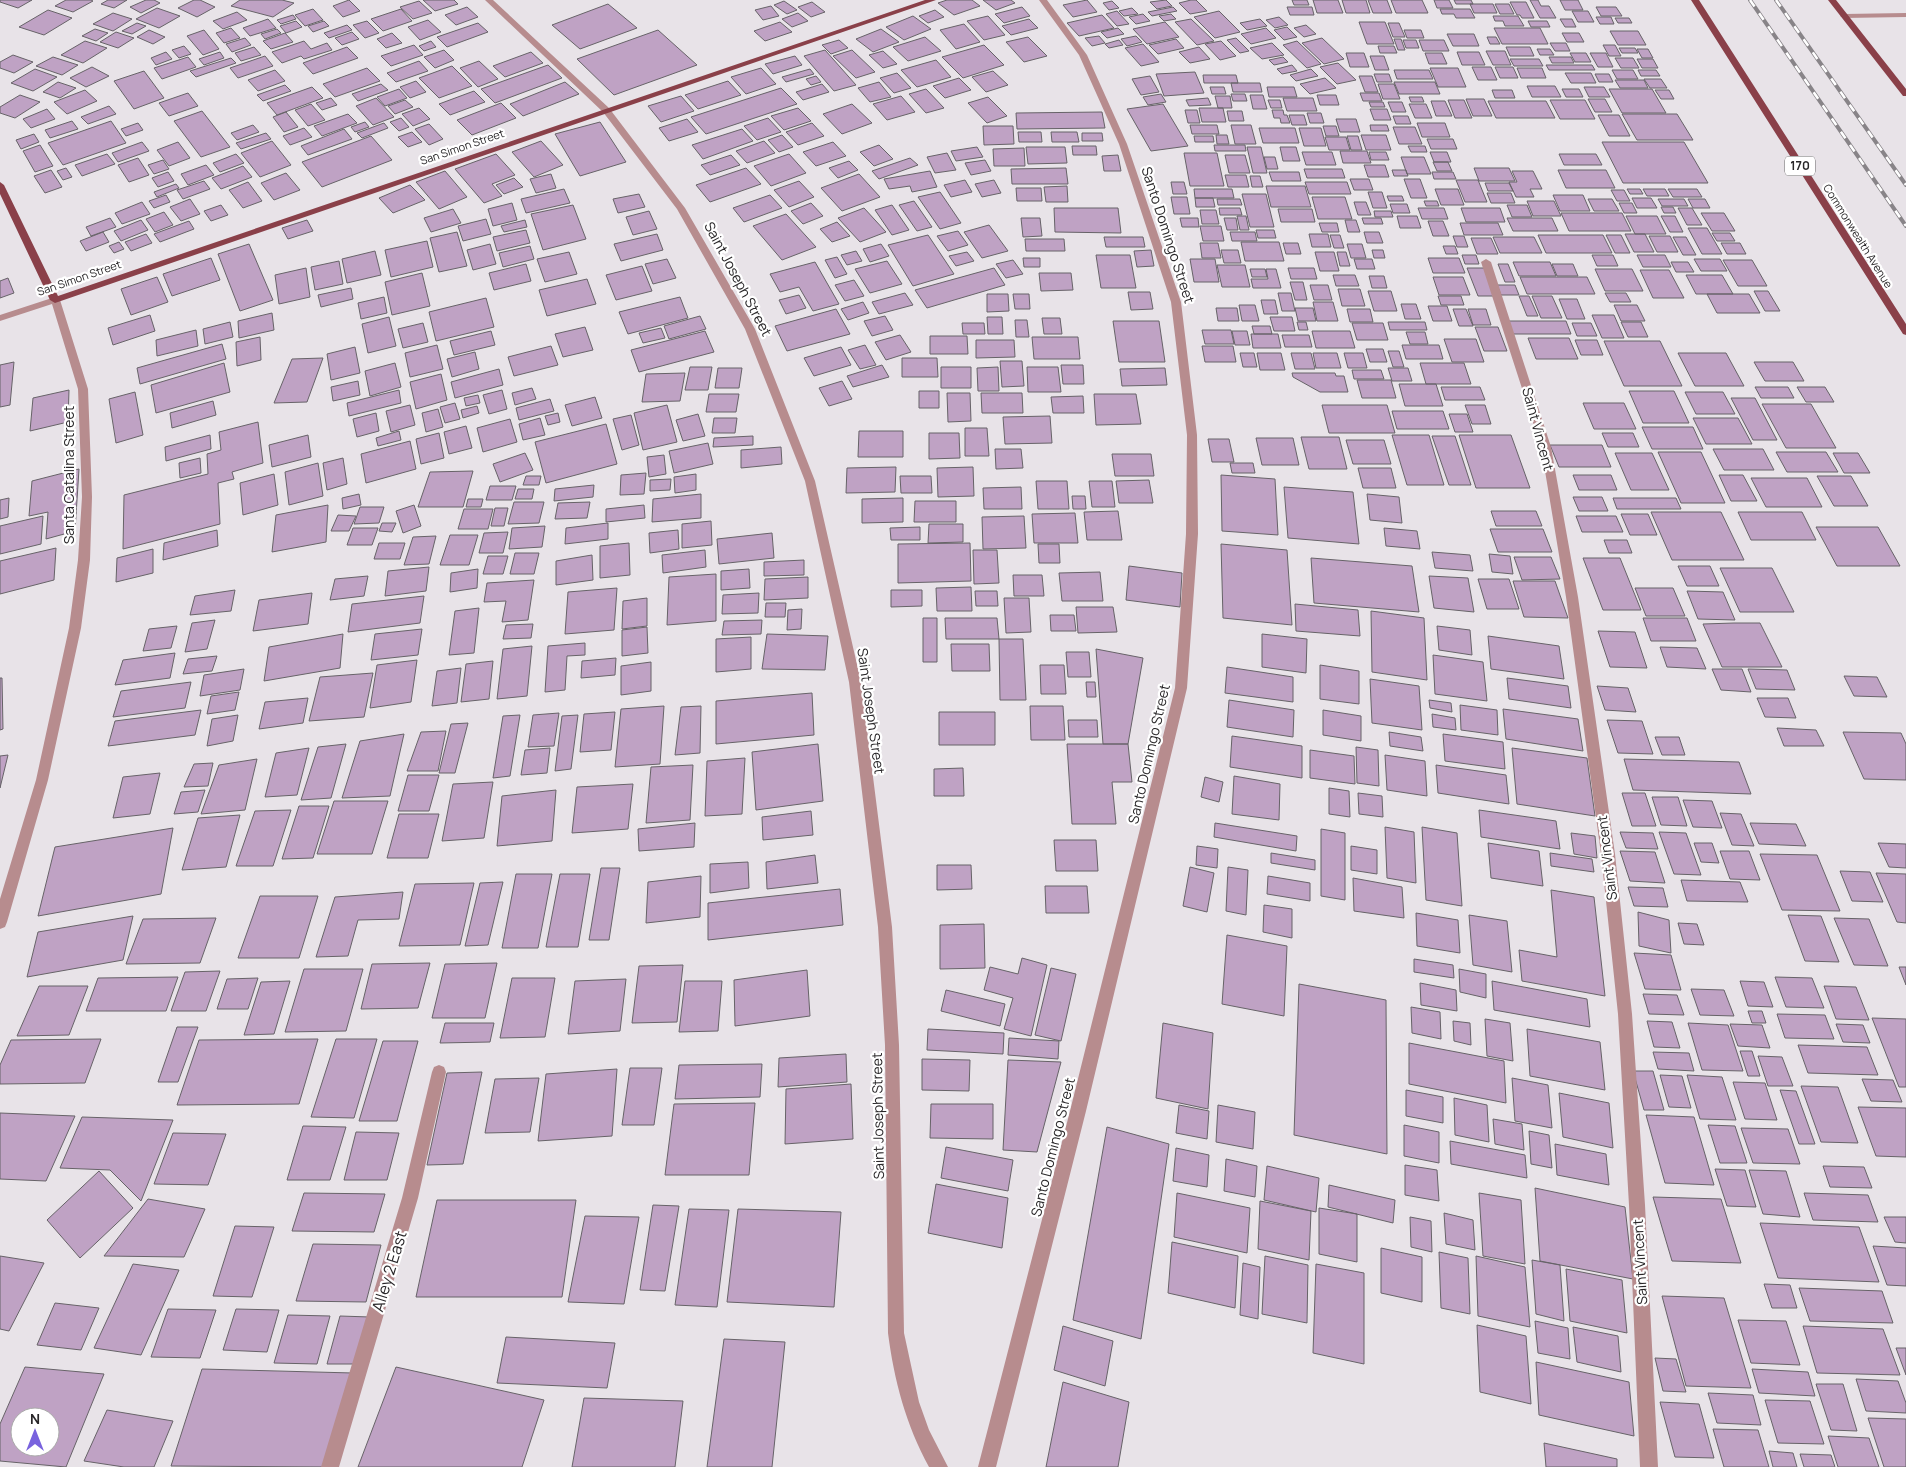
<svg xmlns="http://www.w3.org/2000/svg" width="1906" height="1467" font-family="Manrope,sans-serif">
<rect width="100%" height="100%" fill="#e8e3e8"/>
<path fill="#bfa2c4" stroke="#676368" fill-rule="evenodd" d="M 0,0 L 32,0 L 18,8 L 0,2 Z
M 66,0 L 91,0 L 93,1 L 73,12 L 55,6 Z
M 108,0 L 127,0 L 114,8 L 101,4 Z
M 146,0 L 154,0 L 160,3 L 141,13 L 130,7 Z
M 194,0 L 200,0 L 215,7 L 197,17 L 178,8 Z
M 240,0 L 282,0 L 294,3 L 273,17 L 231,6 Z
M 349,0 L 360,11 L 343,17 L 333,6 Z
M 423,0 L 454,0 L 458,4 L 435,11 Z
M 947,0 L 972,0 L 980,6 L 954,15 L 938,3 Z
M 983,0 L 1011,0 L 1015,3 L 996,10 Z
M 1087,0 L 1097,12 L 1073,17 L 1063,5 Z
M 1166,0 L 1172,6 L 1157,9 L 1150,2 Z
M 1191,0 L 1196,0 L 1207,11 L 1190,14 L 1179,3 Z
M 1292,0 L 1307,0 L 1309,5 L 1294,5 Z
M 1313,0 L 1338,0 L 1343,13 L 1317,13 Z
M 1342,0 L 1366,0 L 1370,13 L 1346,13 Z
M 1368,0 L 1387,0 L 1392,13 L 1373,13 Z
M 1391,0 L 1422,0 L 1428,13 L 1396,13 Z
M 1434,0 L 1449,0 L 1453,8 L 1437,8 Z
M 1454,0 L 1471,0 L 1473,4 L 1456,4 Z
M 1530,0 L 1538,0 L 1541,6 L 1549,6 L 1556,18 L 1540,18 Z
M 1560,0 L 1578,0 L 1583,10 L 1565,10 Z
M 419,1 L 432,13 L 413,19 L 400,7 Z
M 784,1 L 797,10 L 787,14 L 774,5 Z
M 1112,1 L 1119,8 L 1109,10 L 1103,3 Z
M 812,2 L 825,12 L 811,17 L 798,7 Z
M 1510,2 L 1526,2 L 1534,18 L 1522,18 L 1520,15 L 1517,15 Z
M 608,4 L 637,28 L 580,49 L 552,25 Z
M 1470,4 L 1493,4 L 1497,13 L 1474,13 Z
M 1495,4 L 1509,4 L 1514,14 L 1500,14 Z
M 771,6 L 779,16 L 763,20 L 755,10 Z
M 467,7 L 478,17 L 456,25 L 445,15 Z
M 1022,7 L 1030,16 L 1004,23 L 995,14 Z
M 1173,7 L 1177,11 L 1152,16 L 1148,12 Z
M 1287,7 L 1312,7 L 1314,15 L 1290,15 Z
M 1596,7 L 1616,7 L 1622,16 L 1601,16 Z
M 157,8 L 180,16 L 159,28 L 136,19 Z
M 1132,8 L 1138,14 L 1124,16 L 1119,11 Z
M 313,9 L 323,20 L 305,26 L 295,15 Z
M 401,9 L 412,21 L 383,31 L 371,19 Z
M 1440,9 L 1470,9 L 1475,18 L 1456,18 L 1454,14 L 1442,14 Z
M 48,10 L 72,18 L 44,35 L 19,27 Z
M 935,10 L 944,17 L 928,23 L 919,16 Z
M 1117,11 L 1129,24 L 1117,26 L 1106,14 Z
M 1219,11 L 1240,32 L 1215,38 L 1194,17 Z
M 1572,11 L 1588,11 L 1594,22 L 1578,22 Z
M 237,12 L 247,20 L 223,29 L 213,21 Z
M 113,13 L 132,19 L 113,31 L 93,24 Z
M 798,13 L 808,21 L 792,27 L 782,19 Z
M 1143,14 L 1150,21 L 1136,24 L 1129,17 Z
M 1171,14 L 1176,19 L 1164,21 L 1159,16 Z
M 293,15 L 296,19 L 281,24 L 277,20 Z
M 1102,15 L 1114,28 L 1079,36 L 1067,23 Z
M 913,16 L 931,29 L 904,40 L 886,27 Z
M 988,16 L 1005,35 L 984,40 L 967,21 Z
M 1493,16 L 1518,16 L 1524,26 L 1505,26 L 1503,21 L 1495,21 Z
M 1279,17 L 1288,25 L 1275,28 L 1266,20 Z
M 1596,17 L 1611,17 L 1614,24 L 1600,24 Z
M 1615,18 L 1629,18 L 1632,23 L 1618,23 Z
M 268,19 L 276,28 L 250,36 L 243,28 Z
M 1029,19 L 1038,28 L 1011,35 L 1002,26 Z
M 1191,19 L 1214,41 L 1197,45 L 1175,22 Z
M 1260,19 L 1267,26 L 1247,30 L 1240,23 Z
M 1560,19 L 1572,19 L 1576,27 L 1565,27 Z
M 428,20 L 441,32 L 420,40 L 408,27 Z
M 296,21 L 302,27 L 286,33 L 280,26 Z
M 324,21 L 329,26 L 313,32 L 308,26 Z
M 367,21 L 379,33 L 365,38 L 353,25 Z
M 1528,21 L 1547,21 L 1550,27 L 1531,27 Z
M 780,22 L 792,32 L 765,41 L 754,31 Z
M 1165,22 L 1179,37 L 1147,44 L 1133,29 Z
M 1359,22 L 1385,22 L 1394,44 L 1367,44 Z
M 137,23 L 146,26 L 132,34 L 122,31 Z
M 478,23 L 488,32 L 447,47 L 437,37 Z
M 1388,23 L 1399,23 L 1405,37 L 1393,37 Z
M 964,24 L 980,42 L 956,49 L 940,30 Z
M 347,25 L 352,30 L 329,38 L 324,33 Z
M 1306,25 L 1316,34 L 1304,37 L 1294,28 Z
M 1287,27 L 1297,37 L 1284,40 L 1274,30 Z
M 231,28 L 240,38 L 224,43 L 216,33 Z
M 1118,28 L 1124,34 L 1107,38 L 1101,32 Z
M 1266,28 L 1276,38 L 1251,44 L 1241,34 Z
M 1494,28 L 1540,28 L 1548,44 L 1502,44 Z
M 95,29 L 108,33 L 96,41 L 82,36 Z
M 277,29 L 281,33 L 265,39 L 261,34 Z
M 881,29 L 899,42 L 873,52 L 856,39 Z
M 149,30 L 165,37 L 153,44 L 137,37 Z
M 204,30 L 219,49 L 203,55 L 187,36 Z
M 658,30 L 697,65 L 614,95 L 577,59 Z
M 1404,30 L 1421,30 L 1424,38 L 1407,38 Z
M 1610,31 L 1638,31 L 1646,45 L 1618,45 Z
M 116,32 L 134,38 L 118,48 L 100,42 Z
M 352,32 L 359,39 L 342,45 L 335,38 Z
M 285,33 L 293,42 L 271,49 L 263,41 Z
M 392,33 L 402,43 L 386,48 L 377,39 Z
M 1562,33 L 1579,33 L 1584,42 L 1567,42 Z
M 1447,34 L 1474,34 L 1479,46 L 1453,46 Z
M 1099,36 L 1105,43 L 1092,46 L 1085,38 Z
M 1136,36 L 1142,42 L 1127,46 L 1121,39 Z
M 925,37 L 941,51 L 908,61 L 893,47 Z
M 1028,37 L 1047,56 L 1024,62 L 1006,42 Z
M 1487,37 L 1496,37 L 1500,44 L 1490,44 Z
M 245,38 L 251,45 L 232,52 L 226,44 Z
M 1236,38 L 1249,51 L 1240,53 L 1227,40 Z
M 1322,38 L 1344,59 L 1324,64 L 1302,43 Z
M 1176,39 L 1184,48 L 1158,54 L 1149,45 Z
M 1394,39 L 1401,39 L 1405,50 L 1398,50 Z
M 839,40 L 848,48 L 831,54 L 822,45 Z
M 1119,40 L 1123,45 L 1109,48 L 1105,44 Z
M 1403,40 L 1416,40 L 1419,48 L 1406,48 Z
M 1419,40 L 1444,40 L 1449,51 L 1423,51 Z
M 85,41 L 107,48 L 83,63 L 61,55 Z
M 304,41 L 311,49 L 327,43 L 332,50 L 304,59 L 301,56 L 282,63 L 272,52 Z
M 431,41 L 436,47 L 424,51 L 419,46 Z
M 1221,41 L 1236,56 L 1220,60 L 1205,44 Z
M 1297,41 L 1321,64 L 1307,68 L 1283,45 Z
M 1272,43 L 1284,55 L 1262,59 L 1250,48 Z
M 1550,43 L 1566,43 L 1570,51 L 1555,51 Z
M 1143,44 L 1159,62 L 1141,66 L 1125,48 Z
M 414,45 L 423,55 L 391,66 L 381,56 Z
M 984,45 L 1004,65 L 963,78 L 942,57 Z
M 1603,45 L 1615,45 L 1621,56 L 1609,56 Z
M 184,46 L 191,54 L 179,58 L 172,50 Z
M 1378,46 L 1394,46 L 1397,53 L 1380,53 Z
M 254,47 L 261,55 L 241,61 L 235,53 Z
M 347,47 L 358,58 L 313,74 L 303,63 Z
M 1199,47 L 1210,59 L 1190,63 L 1179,52 Z
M 1506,47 L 1530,47 L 1534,56 L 1510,56 Z
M 1619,48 L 1635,48 L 1638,53 L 1622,53 Z
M 1537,49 L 1550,49 L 1554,55 L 1540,55 Z
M 1637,49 L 1648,49 L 1653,58 L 1642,58 Z
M 444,50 L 454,60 L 435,68 L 424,57 Z
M 825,50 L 856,85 L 834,91 L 804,56 Z
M 852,50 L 875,72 L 856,78 L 833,56 Z
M 883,51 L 897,64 L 883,68 L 869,55 Z
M 1486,51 L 1505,51 L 1511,65 L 1493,65 Z
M 166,52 L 172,59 L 156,65 L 151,58 Z
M 220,52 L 224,58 L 204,65 L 199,59 Z
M 531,52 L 543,63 L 505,77 L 493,66 Z
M 1457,52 L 1479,52 L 1485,65 L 1462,65 Z
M 1346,53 L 1364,53 L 1369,67 L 1350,67 Z
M 1425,53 L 1442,53 L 1447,64 L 1429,64 Z
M 1570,53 L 1586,53 L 1591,62 L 1575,62 Z
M 1590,53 L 1606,53 L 1613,67 L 1598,67 Z
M 13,55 L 33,62 L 14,73 L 0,68 L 0,62 Z
M 265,56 L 273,66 L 238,78 L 230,68 Z
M 795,56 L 802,65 L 773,74 L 765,64 Z
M 1370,56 L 1384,56 L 1389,70 L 1375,70 Z
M 53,57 L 78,65 L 62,75 L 36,66 Z
M 188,57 L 196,67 L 162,79 L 154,68 Z
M 1283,57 L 1288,62 L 1274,65 L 1269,60 Z
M 1549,57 L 1571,57 L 1574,63 L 1552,63 Z
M 231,58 L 236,63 L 196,77 L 190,71 Z
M 1615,58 L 1633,58 L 1639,68 L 1621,68 Z
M 1510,59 L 1539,59 L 1543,66 L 1514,66 Z
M 1637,59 L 1653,59 L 1658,68 L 1642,68 Z
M 936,60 L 951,77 L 917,87 L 901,70 Z
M 419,61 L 428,71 L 396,82 L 387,73 Z
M 479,61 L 498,79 L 478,87 L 460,68 Z
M 1338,63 L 1356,80 L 1337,84 L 1320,67 Z
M 548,65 L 562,78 L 495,103 L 481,89 Z
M 1292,65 L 1297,71 L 1282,74 L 1277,69 Z
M 1546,65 L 1592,65 L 1595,70 L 1549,70 Z
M 452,66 L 472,86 L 439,98 L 419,78 Z
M 92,67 L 109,76 L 86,87 L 70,78 Z
M 1472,67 L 1491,67 L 1497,80 L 1478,80 Z
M 1495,67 L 1513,67 L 1518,78 L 1500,78 Z
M 367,68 L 380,81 L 335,97 L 323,84 Z
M 761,68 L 776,84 L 746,94 L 731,77 Z
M 1430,68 L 1458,68 L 1466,87 L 1438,87 Z
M 1517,68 L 1542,68 L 1546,78 L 1521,78 Z
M 35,69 L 57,77 L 33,91 L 11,83 Z
M 810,69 L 814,74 L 786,82 L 782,77 Z
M 1311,69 L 1318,76 L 1296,81 L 1290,75 Z
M 275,70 L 285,81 L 258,91 L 248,80 Z
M 1394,70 L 1429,70 L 1433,79 L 1397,79 Z
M 1612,70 L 1633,70 L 1638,79 L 1617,79 Z
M 1638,70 L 1656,70 L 1660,76 L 1641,76 Z
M 144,71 L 164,98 L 134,109 L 114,81 Z
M 993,71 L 1008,85 L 986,92 L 972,77 Z
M 1195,72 L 1204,93 L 1164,96 L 1156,74 Z
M 897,73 L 911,88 L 894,93 L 880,78 Z
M 1565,73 L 1591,73 L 1596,83 L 1571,83 Z
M 1374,74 L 1389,74 L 1392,82 L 1377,82 Z
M 1595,74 L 1609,74 L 1613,82 L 1599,82 Z
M 1203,75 L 1236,75 L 1238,83 L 1204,83 Z
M 816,76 L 821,82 L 811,85 L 806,79 Z
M 1150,76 L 1159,92 L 1141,95 L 1132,79 Z
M 1359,76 L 1372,76 L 1378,92 L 1365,92 Z
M 959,78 L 971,90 L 945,98 L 933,86 Z
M 1325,78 L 1336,88 L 1310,94 L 1300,84 Z
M 1644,79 L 1661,79 L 1667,88 L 1650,88 Z
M 1615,80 L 1644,80 L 1648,88 L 1620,88 Z
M 416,81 L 426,92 L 410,98 L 400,87 Z
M 728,81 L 741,95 L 698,109 L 685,95 Z
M 58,82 L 76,88 L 60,98 L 43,92 Z
M 565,82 L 579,94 L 523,116 L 510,104 Z
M 879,82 L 891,97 L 870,102 L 858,88 Z
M 1394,82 L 1435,82 L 1440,94 L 1399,94 Z
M 1231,83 L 1260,83 L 1262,92 L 1233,92 Z
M 381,84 L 388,90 L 358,101 L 352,94 Z
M 822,84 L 829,92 L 803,100 L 796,92 Z
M 1378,84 L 1394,84 L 1400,99 L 1383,99 Z
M 285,85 L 291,91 L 263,101 L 257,95 Z
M 1527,86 L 1555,86 L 1561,97 L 1532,97 Z
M 312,87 L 323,98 L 277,115 L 267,103 Z
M 1210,87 L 1224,87 L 1226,94 L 1212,94 Z
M 1267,87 L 1294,87 L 1297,97 L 1269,97 Z
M 1584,87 L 1604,87 L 1610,97 L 1589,97 Z
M 781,88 L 797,104 L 706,134 L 691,117 Z
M 399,89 L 407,98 L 385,106 L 377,97 Z
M 926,89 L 944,108 L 926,113 L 909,94 Z
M 1562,89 L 1579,89 L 1583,97 L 1566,97 Z
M 1609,89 L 1652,89 L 1666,113 L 1622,113 Z
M 85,90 L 97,101 L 67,114 L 54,102 Z
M 1492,90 L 1512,90 L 1515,98 L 1495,98 Z
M 1655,90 L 1669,90 L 1674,99 L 1661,99 Z
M 474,91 L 485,102 L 450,115 L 439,104 Z
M 188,93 L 198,106 L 169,116 L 159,103 Z
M 1360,93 L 1379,93 L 1382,101 L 1363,101 Z
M 1161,94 L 1166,102 L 1148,105 L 1143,97 Z
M 1231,94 L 1245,94 L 1247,101 L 1233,101 Z
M 20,95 L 40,102 L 15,118 L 0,113 L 0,107 Z
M 1250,95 L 1263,95 L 1267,109 L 1253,109 Z
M 1317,95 L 1336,95 L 1339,105 L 1320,105 Z
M 681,96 L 694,111 L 661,122 L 648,106 Z
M 901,96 L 915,112 L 887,120 L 873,104 Z
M 1215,96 L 1230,96 L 1232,108 L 1218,108 Z
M 988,97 L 1007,116 L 987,123 L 968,103 Z
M 1409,97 L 1422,97 L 1424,102 L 1411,102 Z
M 331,98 L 337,105 L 322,110 L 316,103 Z
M 376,98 L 394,117 L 373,125 L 356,106 Z
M 1208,98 L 1211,105 L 1189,106 L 1186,100 Z
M 1283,98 L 1313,98 L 1317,111 L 1287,111 Z
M 1466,99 L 1484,99 L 1492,116 L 1473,116 Z
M 1588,99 L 1605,99 L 1612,112 L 1595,112 Z
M 405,100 L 413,107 L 395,114 L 388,106 Z
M 1268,100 L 1280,100 L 1282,108 L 1271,108 Z
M 1448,100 L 1464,100 L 1472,118 L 1455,118 Z
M 1550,100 L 1585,100 L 1595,119 L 1560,119 Z
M 1431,101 L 1445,101 L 1452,116 L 1436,116 Z
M 1488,101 L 1546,101 L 1555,118 L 1496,118 Z
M 1369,102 L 1383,102 L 1385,107 L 1371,107 Z
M 1388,102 L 1402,102 L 1406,112 L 1392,112 Z
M 501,103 L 516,118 L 472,135 L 457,120 Z
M 311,104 L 325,120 L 308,126 L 295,110 Z
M 852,104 L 872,123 L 842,134 L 823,114 Z
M 1163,104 L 1188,146 L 1151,151 L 1127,109 Z
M 1409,104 L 1426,104 L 1432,118 L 1415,118 Z
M 109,106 L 116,114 L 88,124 L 81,117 Z
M 419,108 L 430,119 L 413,126 L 402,114 Z
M 798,108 L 811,121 L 784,130 L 771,116 Z
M 1199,108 L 1223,108 L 1226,122 L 1202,122 Z
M 47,109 L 55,119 L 31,128 L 23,119 Z
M 1370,109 L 1387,109 L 1391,120 L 1374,120 Z
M 1185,110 L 1197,110 L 1200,123 L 1188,123 Z
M 1272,110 L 1283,110 L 1284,115 L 1287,115 L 1290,123 L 1281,123 L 1280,118 L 1274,118 Z
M 202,111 L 230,147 L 201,157 L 174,121 Z
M 1227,111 L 1242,111 L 1244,121 L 1229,121 Z
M 286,112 L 298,127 L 284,132 L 273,117 Z
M 1102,112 L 1105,128 L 1017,129 L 1016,113 Z
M 1307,113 L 1321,113 L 1324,123 L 1310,123 Z
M 348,114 L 357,123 L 322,136 L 314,126 Z
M 1622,114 L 1677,114 L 1693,140 L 1637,140 Z
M 1289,115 L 1304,115 L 1307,125 L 1292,125 Z
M 1598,115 L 1619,115 L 1630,136 L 1609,136 Z
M 1393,116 L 1408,116 L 1411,124 L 1396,124 Z
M 401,118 L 409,127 L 399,131 L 390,122 Z
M 768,118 L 781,132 L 757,140 L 744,126 Z
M 687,119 L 698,132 L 669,141 L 659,128 Z
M 1336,119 L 1356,119 L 1360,132 L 1340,132 Z
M 72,121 L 78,129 L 50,138 L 45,130 Z
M 111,121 L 126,143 L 63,165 L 48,143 Z
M 365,122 L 369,127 L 355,132 L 351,127 Z
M 600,122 L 626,162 L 580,176 L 555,134 Z
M 138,123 L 143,130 L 126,136 L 121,129 Z
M 384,123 L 388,128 L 362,138 L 357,133 Z
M 812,123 L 824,136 L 798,145 L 786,132 Z
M 1417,123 L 1445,123 L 1450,137 L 1422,137 Z
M 429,124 L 443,139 L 429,145 L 415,129 Z
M 253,125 L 259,132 L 237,140 L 231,133 Z
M 1190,125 L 1217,125 L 1219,134 L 1192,134 Z
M 1231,125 L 1251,125 L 1256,144 L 1235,144 Z
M 1370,125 L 1387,125 L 1389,131 L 1371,131 Z
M 983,126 L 1013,126 L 1014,144 L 984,145 Z
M 1323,126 L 1336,126 L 1339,136 L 1326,136 Z
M 1393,127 L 1415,127 L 1422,144 L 1399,144 Z
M 304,128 L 312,137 L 290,145 L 283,136 Z
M 1259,128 L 1295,128 L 1299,143 L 1263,143 Z
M 1299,128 L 1321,128 L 1326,146 L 1304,146 Z
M 344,129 L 352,139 L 308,155 L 301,146 Z
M 742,129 L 753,141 L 703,159 L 692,145 Z
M 412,132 L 422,142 L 408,147 L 398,137 Z
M 1018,132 L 1041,132 L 1042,142 L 1019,142 Z
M 1051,132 L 1077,132 L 1079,142 L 1052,142 Z
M 266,133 L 271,139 L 241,149 L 236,143 Z
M 1082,133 L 1102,133 L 1103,141 L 1082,141 Z
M 34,134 L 39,142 L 21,149 L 16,140 Z
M 782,135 L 793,147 L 779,152 L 768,140 Z
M 1216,135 L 1227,135 L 1229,144 L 1217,144 Z
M 1361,135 L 1386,135 L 1391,150 L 1366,150 Z
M 371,136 L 392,160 L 322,187 L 302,162 Z
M 1194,136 L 1213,136 L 1214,142 L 1195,142 Z
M 1347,136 L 1358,136 L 1362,150 L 1351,150 Z
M 1325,137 L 1346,137 L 1350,150 L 1329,150 Z
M 1427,139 L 1453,139 L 1457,149 L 1431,149 Z
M 272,141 L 291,165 L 260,177 L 241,153 Z
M 541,141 L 563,165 L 534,177 L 512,152 Z
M 764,141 L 775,153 L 747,163 L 736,151 Z
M 142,142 L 149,151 L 118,162 L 112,153 Z
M 178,142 L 190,158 L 169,166 L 157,150 Z
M 833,142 L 846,156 L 816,166 L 803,152 Z
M 1602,142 L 1684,142 L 1708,183 L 1623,183 Z
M 40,145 L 53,166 L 35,172 L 23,151 Z
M 879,145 L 893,159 L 874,166 L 860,152 Z
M 1214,145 L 1245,145 L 1246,151 L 1215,151 Z
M 1072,146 L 1096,146 L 1097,155 L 1073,155 Z
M 1408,146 L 1425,146 L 1427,152 L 1411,152 Z
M 977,147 L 983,157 L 956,161 L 951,151 Z
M 1026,147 L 1065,147 L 1067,163 L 1028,164 Z
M 1247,147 L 1261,147 L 1267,173 L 1253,173 Z
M 1280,147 L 1296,147 L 1300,161 L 1283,161 Z
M 1024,148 L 1025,166 L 994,166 L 993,149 Z
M 1340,151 L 1367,151 L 1371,163 L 1343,163 Z
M 1302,152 L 1332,152 L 1336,165 L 1306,165 Z
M 1369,152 L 1386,152 L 1389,160 L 1371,160 Z
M 1430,152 L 1447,152 L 1451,162 L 1434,162 Z
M 947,153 L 956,170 L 935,173 L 927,157 Z
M 1184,153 L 1217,153 L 1224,186 L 1190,186 Z
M 107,154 L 115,164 L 82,176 L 75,165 Z
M 236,154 L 244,163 L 220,172 L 213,163 Z
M 496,154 L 515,175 L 492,184 L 502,196 L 484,203 L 455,169 Z
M 789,154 L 806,173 L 771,186 L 754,166 Z
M 1559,154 L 1596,154 L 1602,165 L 1564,165 Z
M 731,155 L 740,165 L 710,175 L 701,165 Z
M 1118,155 L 1121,171 L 1104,171 L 1102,156 Z
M 1225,155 L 1245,155 L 1250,173 L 1229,173 Z
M 1264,157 L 1275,157 L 1278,169 L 1267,169 Z
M 1401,157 L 1424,157 L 1431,174 L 1407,174 Z
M 138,158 L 149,175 L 129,182 L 118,165 Z
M 910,158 L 918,165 L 879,179 L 872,171 Z
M 163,160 L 169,169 L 154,174 L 148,165 Z
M 985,160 L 991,171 L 971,175 L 965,163 Z
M 849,161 L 858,170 L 838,178 L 829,168 Z
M 1433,162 L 1448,162 L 1452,171 L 1437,171 Z
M 206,165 L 214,175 L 188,185 L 181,174 Z
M 1364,165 L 1385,165 L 1389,177 L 1368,177 Z
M 243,166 L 252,177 L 221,189 L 212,178 Z
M 66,168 L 72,177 L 63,180 L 57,171 Z
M 746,168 L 761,184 L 710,202 L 696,185 Z
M 1066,168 L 1068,184 L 1012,184 L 1011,169 Z
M 1474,168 L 1509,168 L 1515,181 L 1479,181 Z
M 1304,169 L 1342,169 L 1345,178 L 1307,178 Z
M 51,170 L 62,187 L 45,193 L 34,176 Z
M 1392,170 L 1406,170 L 1408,176 L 1394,176 Z
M 1558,170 L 1606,170 L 1615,188 L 1566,188 Z
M 445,171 L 467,197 L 439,209 L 416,182 Z
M 930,171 L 937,187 L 912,192 L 910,186 L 889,189 L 884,179 Z
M 1512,171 L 1533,171 L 1542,189 L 1530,189 L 1534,197 L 1516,197 L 1509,182 L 1517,182 Z
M 168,172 L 174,181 L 158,187 L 152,178 Z
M 1269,172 L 1299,172 L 1301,181 L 1272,181 Z
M 1432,172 L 1453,172 L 1456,179 L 1434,179 Z
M 286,173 L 300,190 L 274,200 L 261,183 Z
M 551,174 L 556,188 L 536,193 L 530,179 Z
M 859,174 L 880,197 L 842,211 L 821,188 Z
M 1225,175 L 1246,175 L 1249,187 L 1228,187 Z
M 1250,176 L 1260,176 L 1263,187 L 1252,187 Z
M 514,178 L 523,187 L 504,194 L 496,185 Z
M 1350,179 L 1369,179 L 1373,190 L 1354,190 Z
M 1404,179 L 1420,179 L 1427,198 L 1411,198 Z
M 965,180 L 972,192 L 951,197 L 944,185 Z
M 994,180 L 1001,193 L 982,197 L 975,184 Z
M 1456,180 L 1478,180 L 1487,202 L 1465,202 Z
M 204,181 L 210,189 L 183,199 L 177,190 Z
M 799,181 L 814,197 L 789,207 L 774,190 Z
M 248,182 L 262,201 L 243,208 L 229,190 Z
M 1171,182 L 1184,182 L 1187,194 L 1173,194 Z
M 1305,182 L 1347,182 L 1351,194 L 1309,194 Z
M 1485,183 L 1509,183 L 1513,191 L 1488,191 Z
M 176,184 L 179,188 L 157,197 L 154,192 Z
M 410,185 L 425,200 L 393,213 L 379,198 Z
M 1067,186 L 1068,202 L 1046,202 L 1044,187 Z
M 1266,186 L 1305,186 L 1311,207 L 1271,207 Z
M 1016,188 L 1041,188 L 1042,201 L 1017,201 Z
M 564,189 L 570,203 L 526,213 L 521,199 Z
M 1194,189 L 1232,189 L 1234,198 L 1195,198 Z
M 1435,189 L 1458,189 L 1464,205 L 1441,205 Z
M 1627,189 L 1640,189 L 1643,194 L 1630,194 Z
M 1643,189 L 1665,189 L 1669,196 L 1647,196 Z
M 1668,189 L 1697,189 L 1702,197 L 1673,197 Z
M 1611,190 L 1624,190 L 1630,201 L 1617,201 Z
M 940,192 L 961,223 L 940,229 L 918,197 Z
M 1368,192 L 1382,192 L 1387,208 L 1373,208 Z
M 1487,193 L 1511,193 L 1515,203 L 1491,203 Z
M 639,194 L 645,207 L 618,213 L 613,199 Z
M 1242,194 L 1266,194 L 1274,227 L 1250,227 Z
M 166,195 L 170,202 L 154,208 L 149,201 Z
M 770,195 L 782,208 L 744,222 L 733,208 Z
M 1553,195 L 1583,195 L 1590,211 L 1560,211 Z
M 1387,196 L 1402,196 L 1404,201 L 1389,201 Z
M 1171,197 L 1187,197 L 1190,214 L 1174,214 Z
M 1312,197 L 1345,197 L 1352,219 L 1318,219 Z
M 1195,198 L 1213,198 L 1215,207 L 1196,207 Z
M 1632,198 L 1651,198 L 1657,208 L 1637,208 Z
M 190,199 L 200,214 L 181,221 L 170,207 Z
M 1217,199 L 1240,199 L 1242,205 L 1218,205 Z
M 1588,199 L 1612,199 L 1619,211 L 1594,211 Z
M 1658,199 L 1684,199 L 1688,206 L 1662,206 Z
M 1688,199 L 1705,199 L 1710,208 L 1693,208 Z
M 914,201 L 932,227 L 917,231 L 899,205 Z
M 1424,201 L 1437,201 L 1439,206 L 1426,206 Z
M 1527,201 L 1554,201 L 1561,216 L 1533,216 Z
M 142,202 L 150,214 L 122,224 L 115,213 Z
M 1354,202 L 1366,202 L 1371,215 L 1358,215 Z
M 512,203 L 517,220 L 493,226 L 488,209 Z
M 811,203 L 823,216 L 803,224 L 791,211 Z
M 1619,203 L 1632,203 L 1637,213 L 1624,213 Z
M 1390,204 L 1407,204 L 1410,213 L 1393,213 Z
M 221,205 L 228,215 L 211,221 L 204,211 Z
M 573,205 L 586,239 L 543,250 L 531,214 Z
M 892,205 L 909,230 L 892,235 L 875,210 Z
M 1507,205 L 1527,205 L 1532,217 L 1512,217 Z
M 1661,207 L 1673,207 L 1676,213 L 1664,213 Z
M 864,208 L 886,232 L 860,242 L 838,218 Z
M 1054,208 L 1118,208 L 1121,233 L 1055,232 Z
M 1219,208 L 1240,208 L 1242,215 L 1220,215 Z
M 1418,208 L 1444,208 L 1448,219 L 1422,219 Z
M 1461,208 L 1500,208 L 1505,222 L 1466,222 Z
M 1678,208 L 1692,208 L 1702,225 L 1687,225 Z
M 453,209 L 461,223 L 431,232 L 424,218 Z
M 1278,209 L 1312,209 L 1315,222 L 1281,222 Z
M 1200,210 L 1216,210 L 1219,224 L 1202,224 Z
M 649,211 L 657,229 L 633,235 L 626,217 Z
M 1374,211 L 1391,211 L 1393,217 L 1375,217 Z
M 164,212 L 173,225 L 155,232 L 146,219 Z
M 1561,213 L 1622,213 L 1631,231 L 1569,231 Z
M 1701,213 L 1724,213 L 1735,231 L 1712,231 Z
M 786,214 L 816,247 L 782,260 L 753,226 Z
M 1237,216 L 1246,216 L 1249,230 L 1240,230 Z
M 1397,216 L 1417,216 L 1421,228 L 1400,228 Z
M 1626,216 L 1657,216 L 1666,234 L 1635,234 Z
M 1661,216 L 1675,216 L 1683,232 L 1670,232 Z
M 110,218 L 116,227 L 91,236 L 86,227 Z
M 1021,218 L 1040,218 L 1042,236 L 1023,237 Z
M 1180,218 L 1198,218 L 1199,227 L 1182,227 Z
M 1224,218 L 1236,218 L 1238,230 L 1227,230 Z
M 1362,218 L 1381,218 L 1383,224 L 1364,224 Z
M 1507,218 L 1552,218 L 1558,231 L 1513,231 Z
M 486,219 L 491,234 L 463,241 L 458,226 Z
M 141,220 L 148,230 L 121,241 L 114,231 Z
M 307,220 L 313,231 L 288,239 L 282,228 Z
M 525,220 L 527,227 L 504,232 L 501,226 Z
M 1345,220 L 1356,220 L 1360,232 L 1348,232 Z
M 189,221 L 194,229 L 160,242 L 154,234 Z
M 1428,221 L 1443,221 L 1449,236 L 1433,236 Z
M 837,222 L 850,236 L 832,242 L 820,229 Z
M 1319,223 L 1337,223 L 1339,232 L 1322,232 Z
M 1460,223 L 1498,223 L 1503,235 L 1464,235 Z
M 989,225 L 1008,251 L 982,258 L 964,232 Z
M 1200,226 L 1221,226 L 1224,241 L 1203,241 Z
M 1688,228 L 1707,228 L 1722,254 L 1702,254 Z
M 526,230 L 530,243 L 497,251 L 493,237 Z
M 1256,230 L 1274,230 L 1276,238 L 1258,238 Z
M 958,231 L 968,245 L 948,251 L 937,236 Z
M 103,232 L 109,242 L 86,251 L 80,241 Z
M 457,232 L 467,266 L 439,272 L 430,238 Z
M 1230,232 L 1255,232 L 1257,241 L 1232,241 Z
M 1364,232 L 1379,232 L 1383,243 L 1367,243 Z
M 1712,233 L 1730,233 L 1735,241 L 1717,241 Z
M 146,234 L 152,243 L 131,251 L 125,242 Z
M 657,234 L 663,250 L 621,261 L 614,244 Z
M 1309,234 L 1328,234 L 1331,247 L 1312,247 Z
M 1625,234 L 1645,234 L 1654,252 L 1634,252 Z
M 928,235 L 954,274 L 913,286 L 888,245 Z
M 1330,235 L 1340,235 L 1344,248 L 1334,248 Z
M 1538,235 L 1603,235 L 1612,253 L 1546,253 Z
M 1606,235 L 1621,235 L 1630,253 L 1615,253 Z
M 1453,236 L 1464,236 L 1468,247 L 1457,247 Z
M 1649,236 L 1670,236 L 1678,252 L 1657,252 Z
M 1104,237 L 1143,237 L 1145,247 L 1106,247 Z
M 1493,237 L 1534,237 L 1542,253 L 1500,253 Z
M 1673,237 L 1686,237 L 1696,255 L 1683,255 Z
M 1471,238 L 1491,238 L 1498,254 L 1477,254 Z
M 1025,239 L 1064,239 L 1065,251 L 1026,251 Z
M 427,241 L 433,267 L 391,277 L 385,250 Z
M 119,242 L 124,249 L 114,253 L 109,246 Z
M 1241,242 L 1279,242 L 1284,261 L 1245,261 Z
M 1200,243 L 1218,243 L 1221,258 L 1202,258 Z
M 1283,243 L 1298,243 L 1301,254 L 1286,254 Z
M 1721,243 L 1740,243 L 1746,254 L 1727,254 Z
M 249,244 L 273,300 L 240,311 L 218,254 Z
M 490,244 L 496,264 L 473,270 L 467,250 Z
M 881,244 L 889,256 L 870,262 L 863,249 Z
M 1347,244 L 1362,244 L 1366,258 L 1351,258 Z
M 530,246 L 534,259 L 503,267 L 499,253 Z
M 1443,246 L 1455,246 L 1458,254 L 1446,254 Z
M 1151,250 L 1154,266 L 1137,267 L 1134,251 Z
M 1221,250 L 1238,250 L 1241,263 L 1224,263 Z
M 1372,250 L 1383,250 L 1385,258 L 1374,258 Z
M 375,251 L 381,275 L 347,283 L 342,259 Z
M 856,251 L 862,261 L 847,265 L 841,255 Z
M 569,252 L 577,274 L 545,282 L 537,259 Z
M 967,252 L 974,261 L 956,266 L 949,256 Z
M 1315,252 L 1334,252 L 1339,271 L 1320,271 Z
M 1337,252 L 1346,252 L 1350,266 L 1340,266 Z
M 1096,255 L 1130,255 L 1136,288 L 1101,288 Z
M 1462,255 L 1476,255 L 1479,264 L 1465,264 Z
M 1592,255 L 1613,255 L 1618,266 L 1597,266 Z
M 1637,255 L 1665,255 L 1671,267 L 1643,267 Z
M 837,257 L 847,274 L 835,278 L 825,260 Z
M 211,258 L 220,280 L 172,296 L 163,274 Z
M 1023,258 L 1040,258 L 1040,267 L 1024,267 Z
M 1428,258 L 1459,258 L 1465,273 L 1433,273 Z
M 667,259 L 676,278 L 653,284 L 645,264 Z
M 1190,259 L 1215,259 L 1219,282 L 1194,282 Z
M 1354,259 L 1372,259 L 1375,269 L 1357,269 Z
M 1694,259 L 1720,259 L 1727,271 L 1701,271 Z
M 1013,260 L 1023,274 L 1006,278 L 996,264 Z
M 1723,260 L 1752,260 L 1767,286 L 1738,286 Z
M 339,261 L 343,284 L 315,290 L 311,267 Z
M 887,261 L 902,284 L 870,293 L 855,269 Z
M 815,262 L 839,304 L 813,311 L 799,287 L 780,292 L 770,274 Z
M 1513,262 L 1550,262 L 1556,276 L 1519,276 Z
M 1671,262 L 1688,262 L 1694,272 L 1676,272 Z
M 526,264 L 531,281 L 494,290 L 489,273 Z
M 1498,264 L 1508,264 L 1515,282 L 1505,282 Z
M 1552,264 L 1573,264 L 1578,276 L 1557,276 Z
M 1217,265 L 1245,265 L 1250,287 L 1222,287 Z
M 642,266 L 652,291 L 616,300 L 606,275 Z
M 306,268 L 310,297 L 279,304 L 275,275 Z
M 994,268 L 1005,285 L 927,308 L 915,290 Z
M 1288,268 L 1314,268 L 1317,279 L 1291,279 Z
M 1467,268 L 1484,268 L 1495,296 L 1478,296 Z
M 1250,269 L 1265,269 L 1267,277 L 1252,277 Z
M 1266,269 L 1276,269 L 1281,288 L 1253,288 L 1251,279 L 1268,279 Z
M 1595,269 L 1632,269 L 1643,291 L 1605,291 Z
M 1640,270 L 1669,270 L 1684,298 L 1653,298 Z
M 422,273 L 430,306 L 392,315 L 385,282 Z
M 1039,273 L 1071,273 L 1073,290 L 1041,291 Z
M 1333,275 L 1355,275 L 1359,286 L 1336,286 Z
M 1686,275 L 1722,275 L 1733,294 L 1696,294 Z
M 1369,276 L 1384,276 L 1387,288 L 1372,288 Z
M 157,277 L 168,302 L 131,315 L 121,289 Z
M 1433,277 L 1463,277 L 1470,295 L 1439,295 Z
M 1520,277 L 1587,277 L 1595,294 L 1527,294 Z
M 8,278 L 14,293 L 0,298 L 0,281 Z
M 587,279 L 596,304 L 547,316 L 539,290 Z
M 854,280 L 864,296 L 845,301 L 835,285 Z
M 1290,282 L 1303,282 L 1307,300 L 1295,300 Z
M 1310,285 L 1328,285 L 1332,300 L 1314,300 Z
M 1497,285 L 1515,285 L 1519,295 L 1501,295 Z
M 351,288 L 353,299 L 321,307 L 318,295 Z
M 1338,289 L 1360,289 L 1365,306 L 1342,306 Z
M 1368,291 L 1391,291 L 1397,311 L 1374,311 Z
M 1754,291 L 1768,291 L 1780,311 L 1765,311 Z
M 1128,292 L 1150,292 L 1153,309 L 1131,310 Z
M 905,293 L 913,305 L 879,314 L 872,302 Z
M 1278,293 L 1291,293 L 1295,311 L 1282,311 Z
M 1605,293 L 1626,293 L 1631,302 L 1610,302 Z
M 987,294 L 1008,294 L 1009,311 L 987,312 Z
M 1013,294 L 1029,294 L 1030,309 L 1015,309 Z
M 1707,294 L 1749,294 L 1760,313 L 1717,313 Z
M 799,295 L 806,308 L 786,314 L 779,300 Z
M 1438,296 L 1461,296 L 1464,305 L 1441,305 Z
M 1519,296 L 1529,296 L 1538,316 L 1527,316 Z
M 1532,296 L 1552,296 L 1562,318 L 1541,318 Z
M 384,297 L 387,313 L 361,319 L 358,303 Z
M 680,297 L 688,318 L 628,334 L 619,312 Z
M 486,298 L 494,327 L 436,341 L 429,312 Z
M 1559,299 L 1577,299 L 1585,319 L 1567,319 Z
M 1261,300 L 1275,300 L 1278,314 L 1264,314 Z
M 863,302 L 869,313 L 848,320 L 841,309 Z
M 1313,302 L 1333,302 L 1338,321 L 1317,321 Z
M 1401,304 L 1416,304 L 1421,319 L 1405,319 Z
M 1239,305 L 1255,305 L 1259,321 L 1242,321 Z
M 1614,305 L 1637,305 L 1645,321 L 1621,321 Z
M 1428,306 L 1447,306 L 1452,321 L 1433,321 Z
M 1216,308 L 1237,308 L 1239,321 L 1218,321 Z
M 1295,308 L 1313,308 L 1316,321 L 1298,321 Z
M 836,309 L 850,334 L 787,351 L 775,326 Z
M 1347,309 L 1370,309 L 1373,322 L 1350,322 Z
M 1453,309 L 1466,309 L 1473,326 L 1459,326 Z
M 1468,309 L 1486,309 L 1491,325 L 1473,325 Z
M 272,313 L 274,330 L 239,338 L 238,321 Z
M 150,315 L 155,331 L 113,345 L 108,328 Z
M 1592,315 L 1614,315 L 1624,338 L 1602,338 Z
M 700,316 L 706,329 L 669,339 L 664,326 Z
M 885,316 L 893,330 L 872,336 L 864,321 Z
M 389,317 L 396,346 L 368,353 L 362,324 Z
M 987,317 L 1002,317 L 1003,334 L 988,334 Z
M 1270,317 L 1292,317 L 1295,331 L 1274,331 Z
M 1042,318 L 1060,318 L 1062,334 L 1044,334 Z
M 1015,320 L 1027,320 L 1029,337 L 1016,337 Z
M 1113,321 L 1159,321 L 1165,362 L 1119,362 Z
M 1507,321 L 1566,321 L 1571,334 L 1512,334 Z
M 230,322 L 233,337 L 205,344 L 203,329 Z
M 1297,322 L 1306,322 L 1308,330 L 1299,330 Z
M 1388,322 L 1425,322 L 1427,330 L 1390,330 Z
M 1621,322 L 1641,322 L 1648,337 L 1628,337 Z
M 423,323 L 428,342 L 403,348 L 398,329 Z
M 962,323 L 984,323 L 985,334 L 963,334 Z
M 1352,323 L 1383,323 L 1388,340 L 1357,340 Z
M 1572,323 L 1591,323 L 1597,336 L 1577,336 Z
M 1252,326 L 1270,326 L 1272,334 L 1254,334 Z
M 585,327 L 593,350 L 563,357 L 555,334 Z
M 1475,327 L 1498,327 L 1507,351 L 1484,351 Z
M 661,328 L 665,338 L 643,343 L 639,333 Z
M 196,330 L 198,346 L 157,356 L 156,340 Z
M 1202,330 L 1231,330 L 1234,344 L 1205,344 Z
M 491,331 L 495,345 L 454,355 L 450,341 Z
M 705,331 L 714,352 L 639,372 L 631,350 Z
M 1232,331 L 1247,331 L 1250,345 L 1235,345 Z
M 1312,331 L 1350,331 L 1355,348 L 1316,348 Z
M 1406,332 L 1425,332 L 1428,344 L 1410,344 Z
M 1251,334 L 1278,334 L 1281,348 L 1253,348 Z
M 900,335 L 911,352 L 886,360 L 875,342 Z
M 1282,335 L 1309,335 L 1312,347 L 1285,347 Z
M 930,336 L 967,336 L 968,354 L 930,354 Z
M 260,337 L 261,360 L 237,366 L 236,342 Z
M 1032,337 L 1078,337 L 1080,359 L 1034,359 Z
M 1528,338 L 1569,338 L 1578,359 L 1536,359 Z
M 1444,339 L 1476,339 L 1484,362 L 1452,362 Z
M 976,340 L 1014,340 L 1015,357 L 976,358 Z
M 1575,340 L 1597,340 L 1603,355 L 1581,355 Z
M 1604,341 L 1660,341 L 1682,386 L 1624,386 Z
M 222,344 L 226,359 L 140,384 L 137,368 Z
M 437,345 L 443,369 L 410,377 L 405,353 Z
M 865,345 L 876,365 L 860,369 L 848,350 Z
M 1402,345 L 1439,345 L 1443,359 L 1406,359 Z
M 551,346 L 558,365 L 514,376 L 508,357 Z
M 1202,346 L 1233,346 L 1236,362 L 1205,362 Z
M 355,347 L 360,373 L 331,380 L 327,354 Z
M 841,347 L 851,365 L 814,376 L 804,358 Z
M 1366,349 L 1383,349 L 1387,362 L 1370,362 Z
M 1388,351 L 1399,351 L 1404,367 L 1393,367 Z
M 475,352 L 479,369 L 452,377 L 447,359 Z
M 1240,353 L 1254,353 L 1257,367 L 1243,367 Z
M 1257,353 L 1281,353 L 1285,370 L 1260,370 Z
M 1291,353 L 1311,353 L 1315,369 L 1295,369 Z
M 1313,353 L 1337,353 L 1341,368 L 1316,368 Z
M 1344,353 L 1363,353 L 1367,368 L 1348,368 Z
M 1678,353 L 1726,353 L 1744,386 L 1695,386 Z
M 323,358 L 307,402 L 274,403 L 292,359 Z
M 902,358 L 937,358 L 938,377 L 902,377 Z
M 1000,361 L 1022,361 L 1024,386 L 1002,387 Z
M 14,362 L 10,405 L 0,407 L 0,365 Z
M 1754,362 L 1793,362 L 1804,381 L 1765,381 Z
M 224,363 L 230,392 L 156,413 L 151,385 Z
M 395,363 L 401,387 L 370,396 L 365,371 Z
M 1420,363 L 1464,363 L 1471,384 L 1426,384 Z
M 882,365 L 889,377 L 853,387 L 847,376 Z
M 1061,365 L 1083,365 L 1084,384 L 1063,384 Z
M 690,367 L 712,367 L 708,390 L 685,390 Z
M 941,367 L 971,367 L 971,388 L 941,388 Z
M 998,367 L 999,391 L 978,391 L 977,368 Z
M 1027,367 L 1058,367 L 1061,392 L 1028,392 Z
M 718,368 L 742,368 L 739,388 L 715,388 Z
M 1165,368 L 1167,385 L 1122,386 L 1120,369 Z
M 1388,368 L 1408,368 L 1412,381 L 1392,381 Z
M 499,369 L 503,385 L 455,398 L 451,382 Z
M 1352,370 L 1381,370 L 1384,379 L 1354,379 Z
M 685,373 L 680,401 L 642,402 L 646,374 Z
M 1292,373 L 1335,373 L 1336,376 L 1344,376 L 1348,392 L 1320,392 L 1293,377 Z
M 441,374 L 447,400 L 416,409 L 410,382 Z
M 1357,380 L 1391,380 L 1396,398 L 1362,398 Z
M 358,381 L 360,395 L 333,401 L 331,387 Z
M 842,381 L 852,399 L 829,406 L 819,388 Z
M 1399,384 L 1436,384 L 1443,406 L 1405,406 Z
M 1441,387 L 1480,387 L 1485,400 L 1445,400 Z
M 1755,387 L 1788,387 L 1794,398 L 1761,398 Z
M 1797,387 L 1825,387 L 1834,402 L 1806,402 Z
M 532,388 L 536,399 L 515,405 L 512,393 Z
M 69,390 L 68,422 L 30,431 L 33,398 Z
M 399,390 L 401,403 L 349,416 L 347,403 Z
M 502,390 L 507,409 L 489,414 L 483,395 Z
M 919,391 L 939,391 L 939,408 L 919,408 Z
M 1629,391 L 1674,391 L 1689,423 L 1643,423 Z
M 135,392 L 143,435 L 116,443 L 109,399 Z
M 1685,392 L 1723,392 L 1735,414 L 1696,414 Z
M 947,393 L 970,393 L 971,421 L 948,422 Z
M 981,393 L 1022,393 L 1023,413 L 982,413 Z
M 709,394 L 739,394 L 736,412 L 706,412 Z
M 1094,394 L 1136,394 L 1141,424 L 1096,425 Z
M 478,395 L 480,403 L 466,406 L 464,398 Z
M 1083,396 L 1084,413 L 1053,413 L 1051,397 Z
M 595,397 L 602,418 L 572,426 L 565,405 Z
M 1731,398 L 1755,398 L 1777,440 L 1753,440 Z
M 550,399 L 554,411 L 519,420 L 516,408 Z
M 213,401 L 216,415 L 172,428 L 170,413 Z
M 455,403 L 460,419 L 445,423 L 440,407 Z
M 1583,403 L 1624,403 L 1636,429 L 1594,429 Z
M 1762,404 L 1811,404 L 1836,448 L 1786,448 Z
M 410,405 L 415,425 L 391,432 L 386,411 Z
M 667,405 L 677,442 L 643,450 L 634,413 Z
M 1322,405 L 1387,405 L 1395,433 L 1329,433 Z
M 1465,405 L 1485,405 L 1491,424 L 1472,424 Z
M 477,406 L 479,413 L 463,418 L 461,410 Z
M 438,409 L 443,427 L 426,432 L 422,413 Z
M 1392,411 L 1443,411 L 1449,429 L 1397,429 Z
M 376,413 L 379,431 L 357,437 L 353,419 Z
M 558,413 L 560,422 L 548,425 L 545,416 Z
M 698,414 L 705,436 L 683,441 L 676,420 Z
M 1449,414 L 1467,414 L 1473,432 L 1455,432 Z
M 631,415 L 639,445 L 622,450 L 613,419 Z
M 1050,416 L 1052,443 L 1005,444 L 1003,417 Z
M 540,418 L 545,435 L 523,440 L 519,424 Z
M 714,418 L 737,418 L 735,433 L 712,433 Z
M 1693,418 L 1738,418 L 1752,444 L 1706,444 Z
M 510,419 L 517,442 L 483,452 L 477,428 Z
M 258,422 L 263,463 L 232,472 L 234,479 L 218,483 L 220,524 L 123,549 L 124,495 L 208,474 L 207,454 L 221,450 L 219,432 Z
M 606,424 L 617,464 L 546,483 L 535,442 Z
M 466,426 L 472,448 L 449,454 L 444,432 Z
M 1642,427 L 1693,427 L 1703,449 L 1652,449 Z
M 965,428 L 987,428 L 989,456 L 965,456 Z
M 399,431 L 401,440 L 378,446 L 376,438 Z
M 859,431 L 903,431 L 903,457 L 858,457 Z
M 439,433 L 444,458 L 421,464 L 416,439 Z
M 929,433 L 959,433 L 960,458 L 929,459 Z
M 1602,433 L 1633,433 L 1639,447 L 1608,447 Z
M 210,435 L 211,449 L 166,461 L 165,447 Z
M 308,435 L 311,457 L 272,467 L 269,445 Z
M 1392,435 L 1429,435 L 1444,485 L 1407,485 Z
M 1459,435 L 1511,435 L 1530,488 L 1476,488 Z
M 753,436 L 753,445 L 713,447 L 714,438 Z
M 1432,436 L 1455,436 L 1471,485 L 1449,485 Z
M 1301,437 L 1339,437 L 1347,469 L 1309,469 Z
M 1256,438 L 1293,438 L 1299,465 L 1262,465 Z
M 1208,439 L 1229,439 L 1234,462 L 1212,462 Z
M 1346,440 L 1384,440 L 1391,464 L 1353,464 Z
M 410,441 L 416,469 L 366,483 L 361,454 Z
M 708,443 L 713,464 L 674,473 L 669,451 Z
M 1550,445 L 1602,445 L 1611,467 L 1559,467 Z
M 781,447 L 782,464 L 741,468 L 741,450 Z
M 995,449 L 1021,449 L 1023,468 L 996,469 Z
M 1713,449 L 1763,449 L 1774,470 L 1724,470 Z
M 1658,452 L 1701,452 L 1725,503 L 1681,503 Z
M 1776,452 L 1826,452 L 1838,472 L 1787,472 Z
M 525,453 L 533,470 L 500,482 L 493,464 Z
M 1615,453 L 1652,453 L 1669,490 L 1631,490 Z
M 1833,453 L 1858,453 L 1870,473 L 1844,473 Z
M 1112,454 L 1151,454 L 1154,476 L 1115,476 Z
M 664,455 L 666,474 L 649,477 L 647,457 Z
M 200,458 L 201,473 L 180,478 L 179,463 Z
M 343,458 L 347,484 L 327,490 L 323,463 Z
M 318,463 L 323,496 L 289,505 L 285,472 Z
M 1230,463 L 1253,463 L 1255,473 L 1232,473 Z
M 896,467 L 895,492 L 846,493 L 847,468 Z
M 973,467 L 974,496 L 938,497 L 937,468 Z
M 1358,468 L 1391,468 L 1396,488 L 1363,488 Z
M 79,469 L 75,531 L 46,539 L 48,512 L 29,516 L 32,481 Z
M 473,471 L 463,507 L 418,507 L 430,472 Z
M 646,473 L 644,494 L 620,495 L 621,475 Z
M 274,474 L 278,505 L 243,515 L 240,483 Z
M 696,474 L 696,490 L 675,493 L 674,477 Z
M 1221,475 L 1275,479 L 1278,535 L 1222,531 Z
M 1573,475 L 1611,475 L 1617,490 L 1579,490 Z
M 1719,475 L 1743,475 L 1757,501 L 1731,501 Z
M 526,476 L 541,476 L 539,485 L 523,485 Z
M 900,476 L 931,476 L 932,493 L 901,493 Z
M 1817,476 L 1851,476 L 1868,506 L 1834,506 Z
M 1751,478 L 1807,478 L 1822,507 L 1766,507 Z
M 671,479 L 670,490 L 650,491 L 650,480 Z
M 1149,480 L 1153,503 L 1119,503 L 1116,481 Z
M 1036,481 L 1067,481 L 1069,509 L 1038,509 Z
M 1089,481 L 1112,481 L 1115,507 L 1092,507 Z
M 594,485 L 593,497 L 554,501 L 555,489 Z
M 490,486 L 516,486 L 512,500 L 486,500 Z
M 1021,487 L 1022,509 L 984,509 L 983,488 Z
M 1284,487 L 1353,492 L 1359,544 L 1288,538 Z
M 518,489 L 534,489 L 532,499 L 515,499 Z
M 359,494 L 361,505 L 343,509 L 342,498 Z
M 701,494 L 701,518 L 652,522 L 653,499 Z
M 1367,494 L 1399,497 L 1402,523 L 1370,520 Z
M 1072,496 L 1085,496 L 1086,509 L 1073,509 Z
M 1573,497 L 1602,497 L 1608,511 L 1579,511 Z
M 9,498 L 8,517 L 0,519 L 0,500 Z
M 903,498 L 903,522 L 862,523 L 862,499 Z
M 1613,498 L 1676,498 L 1681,509 L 1617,509 Z
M 468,499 L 483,499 L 481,507 L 466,507 Z
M 915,501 L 956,501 L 956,522 L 914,522 Z
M 514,502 L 544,502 L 539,523 L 508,524 Z
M 590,502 L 587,518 L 555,519 L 558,503 Z
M 328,505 L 326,542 L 272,552 L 276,515 Z
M 414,505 L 421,526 L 403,533 L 396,511 Z
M 644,505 L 645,518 L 606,522 L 606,509 Z
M 360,507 L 384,507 L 379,523 L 354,524 Z
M 495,508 L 508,508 L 504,526 L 491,526 Z
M 464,509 L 493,509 L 488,529 L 458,529 Z
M 1118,511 L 1122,540 L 1087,540 L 1084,512 Z
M 1491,511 L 1536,511 L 1542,526 L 1496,526 Z
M 1651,512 L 1721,512 L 1744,560 L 1672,560 Z
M 1738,512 L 1802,512 L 1816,540 L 1751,540 Z
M 1075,513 L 1078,543 L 1034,543 L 1032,514 Z
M 1621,514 L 1648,514 L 1657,535 L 1630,535 Z
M 338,515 L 356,516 L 349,531 L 331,531 Z
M 43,516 L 41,544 L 0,554 L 0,526 Z
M 1024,516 L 1026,548 L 983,549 L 982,517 Z
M 1576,516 L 1616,516 L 1623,532 L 1582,532 Z
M 711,521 L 712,545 L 682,548 L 682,524 Z
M 382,523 L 396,523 L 392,532 L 379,531 Z
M 608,523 L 608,539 L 565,544 L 566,528 Z
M 929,524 L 963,524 L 963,542 L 928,543 Z
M 545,526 L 542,547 L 509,549 L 512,528 Z
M 920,527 L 920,540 L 891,540 L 890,528 Z
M 1816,527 L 1878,527 L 1900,566 L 1837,566 Z
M 353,528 L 378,528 L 372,545 L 347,545 Z
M 1384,528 L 1417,531 L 1420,549 L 1386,546 Z
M 1490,529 L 1543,529 L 1552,552 L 1498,552 Z
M 217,530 L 218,546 L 163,560 L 164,543 Z
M 678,530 L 679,549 L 650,553 L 649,533 Z
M 508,532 L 503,553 L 479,553 L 484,533 Z
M 772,533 L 774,558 L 719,564 L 717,539 Z
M 450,535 L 478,535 L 469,565 L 440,565 Z
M 436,536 L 429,564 L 404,565 L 413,537 Z
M 1604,540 L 1627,540 L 1632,553 L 1609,553 Z
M 379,543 L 405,543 L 400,559 L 374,559 Z
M 629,543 L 630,575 L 600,578 L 600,546 Z
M 970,543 L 971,581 L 898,583 L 898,544 Z
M 1038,544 L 1059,544 L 1060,563 L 1039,563 Z
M 1221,544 L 1287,550 L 1292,625 L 1223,618 Z
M 56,548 L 54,580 L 0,594 L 0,561 Z
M 153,549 L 153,573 L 116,582 L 117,558 Z
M 705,550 L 706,567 L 663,573 L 662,555 Z
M 973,550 L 997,550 L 999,583 L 974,584 Z
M 1432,552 L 1470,555 L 1473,571 L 1435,568 Z
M 515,553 L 539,553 L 534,574 L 510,574 Z
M 1489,554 L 1510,556 L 1513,574 L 1492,572 Z
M 592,555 L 593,580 L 556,585 L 556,561 Z
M 488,556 L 508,556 L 503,574 L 483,574 Z
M 1514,557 L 1551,557 L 1560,579 L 1522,580 Z
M 1311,558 L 1412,566 L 1419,612 L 1314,603 Z
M 1583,558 L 1620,558 L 1641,610 L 1603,610 Z
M 804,560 L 804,575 L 764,576 L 764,562 Z
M 1129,566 L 1182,573 L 1180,607 L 1126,600 Z
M 1678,566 L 1710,566 L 1719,586 L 1687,586 Z
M 429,567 L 426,591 L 385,596 L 388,571 Z
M 1720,568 L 1772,568 L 1794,612 L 1740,612 Z
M 478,569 L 477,588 L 450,592 L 451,573 Z
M 749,569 L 750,588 L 721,590 L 721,571 Z
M 1100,572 L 1103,601 L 1062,601 L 1059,573 Z
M 716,574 L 716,621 L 667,625 L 669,577 Z
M 1013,575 L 1042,575 L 1044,596 L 1014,596 Z
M 368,576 L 364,596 L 330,600 L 335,579 Z
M 1429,576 L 1468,578 L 1474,612 L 1434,608 Z
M 808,577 L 808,598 L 764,600 L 765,579 Z
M 1478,579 L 1509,579 L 1519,609 L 1487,609 Z
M 534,580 L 528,620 L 502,622 L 506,601 L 484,602 L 487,583 Z
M 1513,581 L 1555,581 L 1568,618 L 1524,617 Z
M 971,587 L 972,611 L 937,611 L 936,588 Z
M 617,588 L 614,630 L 565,634 L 568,592 Z
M 1635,588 L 1673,588 L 1685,616 L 1646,616 Z
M 235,590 L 231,611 L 190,615 L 195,596 Z
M 891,590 L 922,590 L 922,606 L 891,607 Z
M 975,591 L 997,591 L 998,606 L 976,606 Z
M 1687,591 L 1723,592 L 1735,620 L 1698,619 Z
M 312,593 L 308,624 L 253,631 L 259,600 Z
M 759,593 L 758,613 L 722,614 L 723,595 Z
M 424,596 L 420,623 L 348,632 L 352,604 Z
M 647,598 L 647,626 L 622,629 L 623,601 Z
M 1004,598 L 1029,598 L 1031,632 L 1006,633 Z
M 766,603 L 786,603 L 785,617 L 765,617 Z
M 1295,604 L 1358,610 L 1360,636 L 1296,631 Z
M 1076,607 L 1113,607 L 1117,632 L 1078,633 Z
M 479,608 L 474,653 L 449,655 L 455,611 Z
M 802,609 L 801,629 L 787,630 L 788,610 Z
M 1371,611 L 1424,618 L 1427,680 L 1372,672 Z
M 1050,615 L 1074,615 L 1076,631 L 1051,631 Z
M 923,618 L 937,618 L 937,662 L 923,662 Z
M 945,618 L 997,618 L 999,639 L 946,639 Z
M 1643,618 L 1687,618 L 1696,641 L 1651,641 Z
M 215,620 L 207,649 L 185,652 L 192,623 Z
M 762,620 L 761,634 L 722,635 L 724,621 Z
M 1734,623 L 1760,623 L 1782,667 L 1722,667 L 1703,624 Z
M 533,624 L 531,638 L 503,639 L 506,625 Z
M 177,626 L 171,648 L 143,651 L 149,629 Z
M 1437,626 L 1470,630 L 1472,655 L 1439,650 Z
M 647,627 L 648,653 L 622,656 L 622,630 Z
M 422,629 L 418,655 L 371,660 L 375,634 Z
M 1598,631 L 1635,632 L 1647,668 L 1610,667 Z
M 343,634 L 340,668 L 264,681 L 269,647 Z
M 767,634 L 828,636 L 825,670 L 762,669 Z
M 1262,634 L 1307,639 L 1306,673 L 1262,667 Z
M 1488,636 L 1559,646 L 1564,679 L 1491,669 Z
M 751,637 L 751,669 L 716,672 L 716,639 Z
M 999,639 L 1023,639 L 1026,700 L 1000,700 Z
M 585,643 L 585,655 L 567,656 L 565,690 L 545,692 L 548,646 Z
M 951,644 L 989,644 L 990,671 L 952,671 Z
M 532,646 L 527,696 L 497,699 L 503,649 Z
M 1660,647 L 1697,648 L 1706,669 L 1667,667 Z
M 1096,649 L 1143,658 L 1128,744 L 1103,744 Z
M 1066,652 L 1089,652 L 1091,677 L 1068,677 Z
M 175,653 L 170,678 L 115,685 L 123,660 Z
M 1433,655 L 1483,662 L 1487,701 L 1435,694 Z
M 217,656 L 212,671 L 183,674 L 188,659 Z
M 616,658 L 615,675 L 581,678 L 582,661 Z
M 417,660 L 411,702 L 370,708 L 377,665 Z
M 493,661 L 489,699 L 461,702 L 466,664 Z
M 651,662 L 651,691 L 621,695 L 621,666 Z
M 1040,665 L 1064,665 L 1066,694 L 1041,694 Z
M 1320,665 L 1359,671 L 1359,704 L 1320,699 Z
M 1227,667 L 1293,677 L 1293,702 L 1225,693 Z
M 461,668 L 457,703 L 432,706 L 437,671 Z
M 244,669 L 240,690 L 200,696 L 204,675 Z
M 1712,669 L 1742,669 L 1751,692 L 1721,690 Z
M 1748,669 L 1787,670 L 1795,690 L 1756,689 Z
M 373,673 L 364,717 L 309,721 L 320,677 Z
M 1844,676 L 1877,677 L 1887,697 L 1854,696 Z
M 0,678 L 2,678 L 3,729 L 0,730 Z
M 1507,678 L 1568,686 L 1571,708 L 1509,699 Z
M 1370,679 L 1419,686 L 1422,730 L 1372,723 Z
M 191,682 L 185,708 L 113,717 L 121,691 Z
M 1086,682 L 1095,682 L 1096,697 L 1087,697 Z
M 1597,686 L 1628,688 L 1636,712 L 1605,710 Z
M 239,692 L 235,710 L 207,714 L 211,696 Z
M 812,693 L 814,735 L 716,744 L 716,701 Z
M 308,698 L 303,723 L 259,729 L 265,702 Z
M 1757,698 L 1788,698 L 1796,718 L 1765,717 Z
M 1229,700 L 1294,710 L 1293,737 L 1227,727 Z
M 1429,700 L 1451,703 L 1452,712 L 1430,708 Z
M 1460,705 L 1497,710 L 1498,735 L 1461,730 Z
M 664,706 L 660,764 L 615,767 L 621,709 Z
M 701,706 L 700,753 L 675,755 L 681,707 Z
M 1030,706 L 1063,706 L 1065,740 L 1031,740 Z
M 1503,709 L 1578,719 L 1583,751 L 1506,739 Z
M 201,710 L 195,735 L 108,746 L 115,721 Z
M 1323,710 L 1361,716 L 1361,741 L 1323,735 Z
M 615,712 L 611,750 L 580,752 L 584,714 Z
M 939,712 L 995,712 L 995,745 L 939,745 Z
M 559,713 L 554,746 L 528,747 L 533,715 Z
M 1432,714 L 1455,718 L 1456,730 L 1433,727 Z
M 238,715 L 233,741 L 207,746 L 212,719 Z
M 520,715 L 510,776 L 493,778 L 503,716 Z
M 578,715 L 571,769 L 555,771 L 562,716 Z
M 1068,720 L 1097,720 L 1098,737 L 1069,737 Z
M 1607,720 L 1642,721 L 1653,754 L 1618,753 Z
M 468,723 L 455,773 L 439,773 L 451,724 Z
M 1777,728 L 1816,730 L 1824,746 L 1784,746 Z
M 446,731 L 438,771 L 407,771 L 421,732 Z
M 1389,732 L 1421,737 L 1423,751 L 1390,746 Z
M 1843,732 L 1901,733 L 1906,744 L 1906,780 L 1864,779 Z
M 404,734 L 390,796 L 342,798 L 360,741 Z
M 1443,734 L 1503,742 L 1505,769 L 1445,761 Z
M 1232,736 L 1302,746 L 1302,778 L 1230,767 Z
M 1655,737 L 1679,737 L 1685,755 L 1662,755 Z
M 346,744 L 331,798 L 301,800 L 318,747 Z
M 818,744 L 823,801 L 756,810 L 752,752 Z
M 1067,744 L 1128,744 L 1132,782 L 1112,782 L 1116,824 L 1072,824 Z
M 1356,747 L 1378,750 L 1379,786 L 1357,783 Z
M 309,748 L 297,795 L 265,797 L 276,753 Z
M 550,748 L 547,773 L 521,775 L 525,750 Z
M 1512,748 L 1587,758 L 1595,816 L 1517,804 Z
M 1310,750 L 1354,756 L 1355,784 L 1310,778 Z
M 8,755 L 0,788 L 0,756 Z
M 1385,755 L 1425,761 L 1427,796 L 1387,790 Z
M 745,758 L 742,814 L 705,816 L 707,761 Z
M 257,759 L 245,810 L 201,814 L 219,765 Z
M 1624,759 L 1739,762 L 1751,794 L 1633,790 Z
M 213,763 L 208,786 L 184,787 L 194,764 Z
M 693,765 L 690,820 L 646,823 L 651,767 Z
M 1436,765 L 1506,775 L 1509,804 L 1438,793 Z
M 963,768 L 964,796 L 934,796 L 934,769 Z
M 160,773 L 150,814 L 113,818 L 123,777 Z
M 408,775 L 439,775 L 429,811 L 398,811 Z
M 1234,776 L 1280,784 L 1279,820 L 1232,814 Z
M 1205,777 L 1223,782 L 1219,802 L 1201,797 Z
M 493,782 L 484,838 L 442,841 L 453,784 Z
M 633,784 L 628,829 L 572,833 L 577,787 Z
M 1329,788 L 1349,791 L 1350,817 L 1329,814 Z
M 205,790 L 198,812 L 174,814 L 181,792 Z
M 556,790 L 552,841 L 497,846 L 502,796 Z
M 1358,793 L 1382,796 L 1383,817 L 1359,814 Z
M 1622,793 L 1645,793 L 1656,826 L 1632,826 Z
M 1652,797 L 1678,797 L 1687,826 L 1661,825 Z
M 1683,800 L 1712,801 L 1722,828 L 1693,827 Z
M 334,801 L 388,801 L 372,854 L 317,854 Z
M 299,806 L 329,806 L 313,858 L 282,859 Z
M 291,810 L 273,866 L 236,866 L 255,811 Z
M 1479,810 L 1556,821 L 1560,849 L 1481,837 Z
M 811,811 L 813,835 L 763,840 L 762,817 Z
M 1720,813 L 1741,814 L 1754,846 L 1732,845 Z
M 399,814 L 439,814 L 428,858 L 387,858 Z
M 240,815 L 226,867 L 182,870 L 198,818 Z
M 695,823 L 694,847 L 639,851 L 638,829 Z
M 1215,823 L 1297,836 L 1296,851 L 1214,837 Z
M 1750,823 L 1796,824 L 1806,846 L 1759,844 Z
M 1385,827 L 1414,832 L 1416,883 L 1387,878 Z
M 1422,827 L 1457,833 L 1462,906 L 1426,900 Z
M 173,828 L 161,894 L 38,916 L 55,847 Z
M 1321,829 L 1345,833 L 1345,900 L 1321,896 Z
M 1620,832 L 1653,833 L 1658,849 L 1626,848 Z
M 1659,832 L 1686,833 L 1701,875 L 1674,874 Z
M 1571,833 L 1595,836 L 1597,858 L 1574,854 Z
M 1054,840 L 1096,840 L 1098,871 L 1056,871 Z
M 1488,843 L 1539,851 L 1543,886 L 1491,878 Z
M 1694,843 L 1712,843 L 1719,863 L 1701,862 Z
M 1878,843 L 1906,844 L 1906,868 L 1889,867 Z
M 1197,846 L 1218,849 L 1217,868 L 1196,865 Z
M 1351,846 L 1377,850 L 1377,874 L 1351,870 Z
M 1620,851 L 1655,852 L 1665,883 L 1630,881 Z
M 1720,851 L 1749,851 L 1760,880 L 1730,879 Z
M 1271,853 L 1315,860 L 1315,870 L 1271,863 Z
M 1550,853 L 1592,859 L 1594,872 L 1551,866 Z
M 1760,854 L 1817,855 L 1840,911 L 1782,910 Z
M 815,855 L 818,883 L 767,889 L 766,862 Z
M 748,862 L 749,888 L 710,893 L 710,864 Z
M 937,865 L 971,865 L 972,889 L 937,890 Z
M 1190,867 L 1214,873 L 1207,912 L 1183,906 Z
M 1228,867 L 1248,870 L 1246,915 L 1226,911 Z
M 601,868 L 620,868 L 609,940 L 589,940 Z
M 1840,871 L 1870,872 L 1883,902 L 1852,901 Z
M 1876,873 L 1906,874 L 1906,923 L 1897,922 Z
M 516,874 L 552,874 L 538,948 L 502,948 Z
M 560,874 L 590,874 L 578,947 L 546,947 Z
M 701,876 L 700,917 L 646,923 L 648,882 Z
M 1268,876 L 1310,883 L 1310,901 L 1267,894 Z
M 1353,878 L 1402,887 L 1404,918 L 1354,911 Z
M 1681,880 L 1740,882 L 1748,902 L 1687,901 Z
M 503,882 L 488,945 L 465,946 L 480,883 Z
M 474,883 L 460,945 L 399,946 L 415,884 Z
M 1045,886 L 1087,886 L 1089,913 L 1046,913 Z
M 1628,887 L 1663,888 L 1668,907 L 1634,906 Z
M 840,889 L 843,925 L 708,940 L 708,903 Z
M 1551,890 L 1594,897 L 1605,996 L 1522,981 L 1519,950 L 1557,957 Z
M 403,892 L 399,919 L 358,920 L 348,956 L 316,957 L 335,897 Z
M 260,896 L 318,896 L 299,958 L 238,958 Z
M 1264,905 L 1292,909 L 1292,938 L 1263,932 Z
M 1638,912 L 1669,920 L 1671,953 L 1639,946 Z
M 1416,913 L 1458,920 L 1460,953 L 1417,946 Z
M 1469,915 L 1507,921 L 1512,972 L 1473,965 Z
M 1788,915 L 1821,916 L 1839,962 L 1805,961 Z
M 133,916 L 123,960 L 27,977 L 38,932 Z
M 216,918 L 200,963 L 126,964 L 143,919 Z
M 1834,918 L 1869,919 L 1888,966 L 1854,965 Z
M 1678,923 L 1697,924 L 1704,945 L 1684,944 Z
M 984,924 L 985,968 L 940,969 L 940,925 Z
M 1227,935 L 1287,946 L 1284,1016 L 1222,1004 Z
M 1634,953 L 1671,955 L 1681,990 L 1645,989 Z
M 1022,958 L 1047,965 L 1031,1036 L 1004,1029 L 1013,998 L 984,990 L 990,967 L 1018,974 Z
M 1414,959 L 1453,965 L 1454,978 L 1414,972 Z
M 430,963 L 418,1008 L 361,1009 L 372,964 Z
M 497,963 L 485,1018 L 432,1018 L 445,964 Z
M 683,965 L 677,1022 L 632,1023 L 639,966 Z
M 1899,967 L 1906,967 L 1906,985 Z
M 1051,968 L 1076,974 L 1061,1041 L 1035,1035 Z
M 304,969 L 363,969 L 346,1031 L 285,1032 Z
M 1459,969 L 1486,974 L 1486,998 L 1460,992 Z
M 807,970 L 810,1016 L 735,1026 L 734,980 Z
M 220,971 L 206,1011 L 171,1011 L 185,972 Z
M 178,977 L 166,1011 L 86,1011 L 98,978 Z
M 1775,977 L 1812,978 L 1824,1008 L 1786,1007 Z
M 258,978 L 248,1009 L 217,1009 L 227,979 Z
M 512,978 L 555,978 L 545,1037 L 500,1038 Z
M 626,979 L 620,1031 L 568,1034 L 575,981 Z
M 290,981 L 274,1034 L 244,1035 L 261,982 Z
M 685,981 L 722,981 L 718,1031 L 679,1032 Z
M 1492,981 L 1587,999 L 1590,1027 L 1494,1010 Z
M 1740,981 L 1764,982 L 1773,1007 L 1748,1006 Z
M 1420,983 L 1456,990 L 1457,1011 L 1421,1005 Z
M 1299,984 L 1386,1000 L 1387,1154 L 1294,1135 Z
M 39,986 L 88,986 L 69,1035 L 17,1036 Z
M 1824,986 L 1856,987 L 1869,1020 L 1836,1019 Z
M 1691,989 L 1724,990 L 1734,1016 L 1700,1015 Z
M 946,990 L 1005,1004 L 1000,1026 L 941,1011 Z
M 1643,994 L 1677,995 L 1684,1015 L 1649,1014 Z
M 1411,1007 L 1440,1012 L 1441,1039 L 1412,1033 Z
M 1748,1011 L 1762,1011 L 1766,1023 L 1752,1023 Z
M 1777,1014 L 1825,1015 L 1834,1039 L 1785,1038 Z
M 1872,1018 L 1906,1019 L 1906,1087 L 1899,1087 Z
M 1485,1019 L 1510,1023 L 1513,1061 L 1487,1056 Z
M 1453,1021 L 1470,1023 L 1471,1045 L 1454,1041 Z
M 1647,1021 L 1672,1022 L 1680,1048 L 1654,1047 Z
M 445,1023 L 494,1023 L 490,1042 L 440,1043 Z
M 1163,1023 L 1213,1033 L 1208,1109 L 1156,1098 Z
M 1688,1023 L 1728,1025 L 1743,1071 L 1702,1070 Z
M 1730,1024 L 1762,1025 L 1770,1048 L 1738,1046 Z
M 1836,1024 L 1863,1025 L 1870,1043 L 1843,1042 Z
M 177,1027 L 198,1027 L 178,1082 L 158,1082 Z
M 928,1029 L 1004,1033 L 1003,1054 L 927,1050 Z
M 1527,1029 L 1600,1042 L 1605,1090 L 1530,1076 Z
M 1009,1038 L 1059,1041 L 1058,1059 L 1008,1055 Z
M 101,1039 L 85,1083 L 0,1084 L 0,1065 L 11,1040 Z
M 318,1039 L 299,1104 L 177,1105 L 199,1040 Z
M 336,1039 L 377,1039 L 354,1118 L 311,1117 Z
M 383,1041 L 418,1041 L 397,1121 L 359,1121 Z
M 1409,1043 L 1504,1061 L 1506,1103 L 1409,1084 Z
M 1798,1045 L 1867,1047 L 1878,1075 L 1808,1073 Z
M 1740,1051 L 1752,1051 L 1760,1076 L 1748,1076 Z
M 1653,1052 L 1689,1053 L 1694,1071 L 1658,1069 Z
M 846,1054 L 847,1082 L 778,1087 L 779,1058 Z
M 1758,1056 L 1782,1057 L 1793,1086 L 1768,1086 Z
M 922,1059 L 970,1060 L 969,1091 L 922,1090 Z
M 1008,1060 L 1061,1062 L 1037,1152 L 1003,1150 Z
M 762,1064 L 760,1097 L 675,1099 L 679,1065 Z
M 630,1068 L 662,1068 L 654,1125 L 622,1125 Z
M 617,1069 L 612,1136 L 538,1141 L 546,1074 Z
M 1633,1071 L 1653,1071 L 1664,1110 L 1644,1110 Z
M 482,1072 L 463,1164 L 427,1165 L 447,1073 Z
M 1660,1075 L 1682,1076 L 1691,1108 L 1669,1107 Z
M 1687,1075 L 1722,1077 L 1736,1120 L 1700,1119 Z
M 539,1078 L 530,1132 L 485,1133 L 495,1079 Z
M 1512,1078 L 1548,1085 L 1552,1128 L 1515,1121 Z
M 1862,1079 L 1893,1080 L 1902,1102 L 1871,1101 Z
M 1733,1082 L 1765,1083 L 1777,1120 L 1745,1119 Z
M 851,1084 L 853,1139 L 785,1144 L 786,1089 Z
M 1801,1086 L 1838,1087 L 1858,1143 L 1821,1142 Z
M 1406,1090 L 1443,1097 L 1443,1123 L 1406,1116 Z
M 1780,1090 L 1796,1091 L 1815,1144 L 1799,1144 Z
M 1559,1093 L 1609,1103 L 1613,1148 L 1563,1137 Z
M 1454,1098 L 1487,1105 L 1489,1142 L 1455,1135 Z
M 755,1103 L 749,1175 L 665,1175 L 674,1104 Z
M 931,1104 L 993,1104 L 993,1139 L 930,1138 Z
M 1179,1105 L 1209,1111 L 1207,1139 L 1176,1133 Z
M 1218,1105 L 1255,1112 L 1253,1149 L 1216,1142 Z
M 1858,1107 L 1906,1108 L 1906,1157 L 1876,1156 Z
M 0,1113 L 75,1116 L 46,1181 L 0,1179 Z
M 1646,1115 L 1694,1117 L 1714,1185 L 1665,1183 Z
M 82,1117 L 173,1120 L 141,1201 L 110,1170 L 60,1168 Z
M 1493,1119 L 1522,1124 L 1524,1150 L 1495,1144 Z
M 1404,1125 L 1439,1132 L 1439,1163 L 1404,1156 Z
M 1708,1125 L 1735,1126 L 1747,1163 L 1720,1163 Z
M 303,1126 L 346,1127 L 330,1180 L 287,1180 Z
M 1107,1127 L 1169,1144 L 1141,1339 L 1073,1320 Z
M 1741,1128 L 1788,1129 L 1800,1164 L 1753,1163 Z
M 1529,1131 L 1549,1135 L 1552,1168 L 1531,1164 Z
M 356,1132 L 399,1133 L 387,1180 L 344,1180 Z
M 173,1133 L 226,1134 L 208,1185 L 154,1184 Z
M 1450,1141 L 1525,1155 L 1527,1178 L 1451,1164 Z
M 1555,1144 L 1606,1154 L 1609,1185 L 1557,1175 Z
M 946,1147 L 1013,1160 L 1008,1191 L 941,1178 Z
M 1176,1148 L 1209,1155 L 1207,1187 L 1173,1181 Z
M 1226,1159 L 1257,1166 L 1255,1197 L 1224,1191 Z
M 1405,1165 L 1437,1170 L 1439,1201 L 1405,1195 Z
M 1267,1166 L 1319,1178 L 1316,1212 L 1264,1200 Z
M 1823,1166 L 1864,1167 L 1872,1188 L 1830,1187 Z
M 1715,1169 L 1745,1170 L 1756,1207 L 1727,1206 Z
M 1749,1170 L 1786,1171 L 1800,1217 L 1763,1214 Z
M 99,1171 L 133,1208 L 80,1258 L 47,1220 Z
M 936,1184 L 1008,1198 L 1002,1248 L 928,1233 Z
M 1329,1185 L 1395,1200 L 1393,1223 L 1328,1207 Z
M 1535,1188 L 1625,1207 L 1633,1279 L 1540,1261 Z
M 304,1193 L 385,1194 L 374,1232 L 292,1231 Z
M 1177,1193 L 1250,1208 L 1247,1253 L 1174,1237 Z
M 1479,1193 L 1521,1200 L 1525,1264 L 1483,1256 Z
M 1804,1193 L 1868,1195 L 1878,1222 L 1813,1220 Z
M 1653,1197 L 1721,1199 L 1741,1263 L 1672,1261 Z
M 148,1199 L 205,1209 L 184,1257 L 104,1256 Z
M 437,1200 L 576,1200 L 562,1297 L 416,1297 Z
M 1260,1201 L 1311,1211 L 1309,1260 L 1258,1249 Z
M 653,1205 L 679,1206 L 665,1291 L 640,1290 Z
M 1319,1208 L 1357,1214 L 1357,1262 L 1319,1254 Z
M 689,1209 L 729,1210 L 717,1307 L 675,1305 Z
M 738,1209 L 841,1212 L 834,1307 L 727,1302 Z
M 1444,1213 L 1473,1220 L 1475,1250 L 1446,1244 Z
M 585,1216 L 639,1217 L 624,1304 L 568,1302 Z
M 1410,1217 L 1431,1221 L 1432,1252 L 1411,1247 Z
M 1884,1217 L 1906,1217 L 1906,1243 L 1895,1242 Z
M 1760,1223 L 1859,1227 L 1879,1282 L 1778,1278 Z
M 235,1226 L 274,1227 L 252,1297 L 213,1296 Z
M 1172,1242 L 1238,1256 L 1235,1308 L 1168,1293 Z
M 313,1244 L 381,1245 L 366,1302 L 296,1301 Z
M 1873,1246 L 1906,1248 L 1906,1286 L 1887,1285 Z
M 1381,1248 L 1422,1257 L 1422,1302 L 1381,1293 Z
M 1439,1252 L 1468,1258 L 1470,1314 L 1441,1308 Z
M 0,1256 L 44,1263 L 9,1331 L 0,1329 Z
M 1265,1256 L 1308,1265 L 1307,1323 L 1262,1314 Z
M 1476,1256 L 1525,1267 L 1530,1327 L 1478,1316 Z
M 1532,1260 L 1560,1265 L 1564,1321 L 1536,1314 Z
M 1243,1263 L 1260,1267 L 1258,1319 L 1240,1315 Z
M 133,1264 L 179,1270 L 141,1355 L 94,1348 Z
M 1316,1264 L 1364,1273 L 1364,1364 L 1313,1353 Z
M 1566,1269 L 1622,1280 L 1627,1333 L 1570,1321 Z
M 1764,1284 L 1790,1285 L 1797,1308 L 1772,1308 Z
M 1799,1288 L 1882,1291 L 1893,1323 L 1810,1321 Z
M 1662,1296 L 1724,1298 L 1751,1388 L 1686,1386 Z
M 55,1303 L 99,1308 L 81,1350 L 37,1345 Z
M 168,1309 L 216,1310 L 200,1358 L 151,1357 Z
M 236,1309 L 279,1310 L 267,1352 L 223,1350 Z
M 288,1315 L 330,1316 L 317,1364 L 274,1363 Z
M 340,1316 L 370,1317 L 359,1364 L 327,1364 Z
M 1738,1320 L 1786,1321 L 1800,1365 L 1751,1363 Z
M 1535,1321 L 1568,1328 L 1570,1359 L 1538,1353 Z
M 1477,1325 L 1526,1336 L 1531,1404 L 1480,1392 Z
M 1063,1326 L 1113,1341 L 1105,1386 L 1054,1370 Z
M 1803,1326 L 1883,1329 L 1900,1375 L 1817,1373 Z
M 1573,1327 L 1618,1336 L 1621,1372 L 1577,1362 Z
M 506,1337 L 615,1343 L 607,1388 L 497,1383 Z
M 724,1339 L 785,1342 L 772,1467 L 707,1467 Z
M 1896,1348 L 1906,1348 L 1906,1375 Z
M 1655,1358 L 1676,1359 L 1686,1392 L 1663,1391 Z
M 1536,1362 L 1629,1382 L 1634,1436 L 1539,1415 Z
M 25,1367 L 104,1374 L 66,1467 L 0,1461 L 0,1424 ZM 20,1417 L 50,1417 L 50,1447 L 20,1447 Z
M 396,1367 L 544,1400 L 522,1467 L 358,1467 Z
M 202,1369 L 353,1373 L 328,1467 L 171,1466 Z
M 1752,1369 L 1808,1372 L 1815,1396 L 1759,1393 Z
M 1856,1379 L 1898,1381 L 1906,1403 L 1906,1413 L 1866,1411 Z
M 1063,1382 L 1129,1402 L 1118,1467 L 1046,1467 Z
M 1816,1384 L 1843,1384 L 1857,1431 L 1831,1430 Z
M 1708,1393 L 1753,1395 L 1761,1425 L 1717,1423 Z
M 584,1398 L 683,1401 L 675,1467 L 572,1467 Z
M 1765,1400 L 1810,1401 L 1824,1444 L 1778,1443 Z
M 1660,1402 L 1699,1404 L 1714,1458 L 1675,1457 Z
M 107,1410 L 173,1421 L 154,1467 L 124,1467 L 84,1461 Z
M 1868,1418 L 1906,1419 L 1906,1467 L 1884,1467 Z
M 1713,1429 L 1758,1430 L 1769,1467 L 1724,1467 Z
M 1828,1436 L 1869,1438 L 1879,1467 L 1838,1467 Z
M 1544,1443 L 1617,1459 L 1617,1467 L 1546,1467 Z
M 1769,1451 L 1793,1453 L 1797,1467 L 1773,1467 Z
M 1800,1454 L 1831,1455 L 1835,1467 L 1804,1467 Z"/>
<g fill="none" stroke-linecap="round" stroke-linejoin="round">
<path fill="#b78c8e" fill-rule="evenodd" d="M 485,0 L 493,0 L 609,108 L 685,208 L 755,329 L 815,481 L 861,682 L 892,927 L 899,1045 L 904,1333 L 919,1402 L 929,1430 L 948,1467 L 929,1467 C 906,1425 894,1380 888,1333 L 885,1045 L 878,927 L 849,682 L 805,481 L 745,329 L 677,209 L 603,112 Z
M 1039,0 L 1047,0 L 1087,55 L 1127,144 L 1181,302 L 1197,435 L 1198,534 L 1187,688 L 1086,1111 L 996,1467 L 978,1467 L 1070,1111 L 1175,688 L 1186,534 L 1187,435 L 1171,302 L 1119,144 L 1079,55 Z
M 1906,13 L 1906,17 L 1844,18 L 1840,16 L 1844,14 Z
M 1486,259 L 1491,262 L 1551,447 L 1578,597 L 1615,854 L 1632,1014 L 1645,1205 L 1658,1467 L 1640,1467 L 1629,1205 L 1618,1014 L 1601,854 L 1566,597 L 1541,447 L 1481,262 Z
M 55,297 L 60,300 L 88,389 L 92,497 L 90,560 L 81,628 L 48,780 L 7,922 L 5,927 L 0,929 L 0,899 L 36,780 L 69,628 L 78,560 L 82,497 L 78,389 L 52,304 L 0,321 L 0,315 Z
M 439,1065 L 444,1067 L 446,1072 L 418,1198 L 339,1467 L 321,1467 L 402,1198 L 432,1072 L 434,1067 Z"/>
<path fill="#8a4049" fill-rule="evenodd" d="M 925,0 L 936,0 L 55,303 L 50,300 L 0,194 L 0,182 L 4,185 L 58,296 Z
M 1691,0 L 1699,0 L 1906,324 L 1906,335 L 1903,334 Z
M 1828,0 L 1836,0 L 1906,89 L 1906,96 L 1903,96 Z"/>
<g stroke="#888488" stroke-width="4">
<path id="rail" d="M 1750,0 L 1906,226
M 1776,0 L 1906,185"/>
</g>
<use href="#rail" stroke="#fff" stroke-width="2.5" stroke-dasharray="8" stroke-linecap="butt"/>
</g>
<g text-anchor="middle" stroke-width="4.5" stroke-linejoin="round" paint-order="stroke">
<g font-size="11" fill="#292729" stroke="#fff">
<text transform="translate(462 147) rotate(-19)" y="4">San Simon Street</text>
<text transform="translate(1858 236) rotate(58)" y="4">Commonwealth Avenue</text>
<text transform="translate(79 278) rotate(-19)" y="4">San Simon Street</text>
</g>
<rect fill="#fff" stroke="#696869" stroke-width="1" x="1785" y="156.5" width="30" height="19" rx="4"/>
<g font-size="12" font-weight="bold" fill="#292729">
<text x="1800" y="170">170</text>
</g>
<g font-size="14" fill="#292729" stroke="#fff">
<text transform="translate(1168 235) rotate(72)" y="5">Santo Domingo Street</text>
<text transform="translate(738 279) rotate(62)" y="5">Saint Joseph Street</text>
<text transform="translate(1538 429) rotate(75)" y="5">Saint Vincent</text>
<text transform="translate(69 475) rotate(-90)" y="5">Santa Catalina Street</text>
<text transform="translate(871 711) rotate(82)" y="5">Saint Joseph Street</text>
<text transform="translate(1149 754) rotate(-77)" y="5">Santo Domingo Street</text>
<text transform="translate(1607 858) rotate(-97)" y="5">Saint Vincent</text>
<text transform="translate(878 1116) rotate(-91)" y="5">Saint Joseph Street</text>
<text transform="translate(1053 1147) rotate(-76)" y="5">Santo Domingo Street</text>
<text transform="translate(1640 1262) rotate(-93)" y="5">Saint Vincent</text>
</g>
<g font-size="16" fill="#292729" stroke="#fff">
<text transform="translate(389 1271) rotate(-73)" y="6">Alley 2 East</text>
</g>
</g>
<g transform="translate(35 1432)"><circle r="24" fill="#ffffff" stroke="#a9a9a9"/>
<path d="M0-4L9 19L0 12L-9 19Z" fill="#7963de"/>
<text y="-8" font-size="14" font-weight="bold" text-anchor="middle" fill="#292729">N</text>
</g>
</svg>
